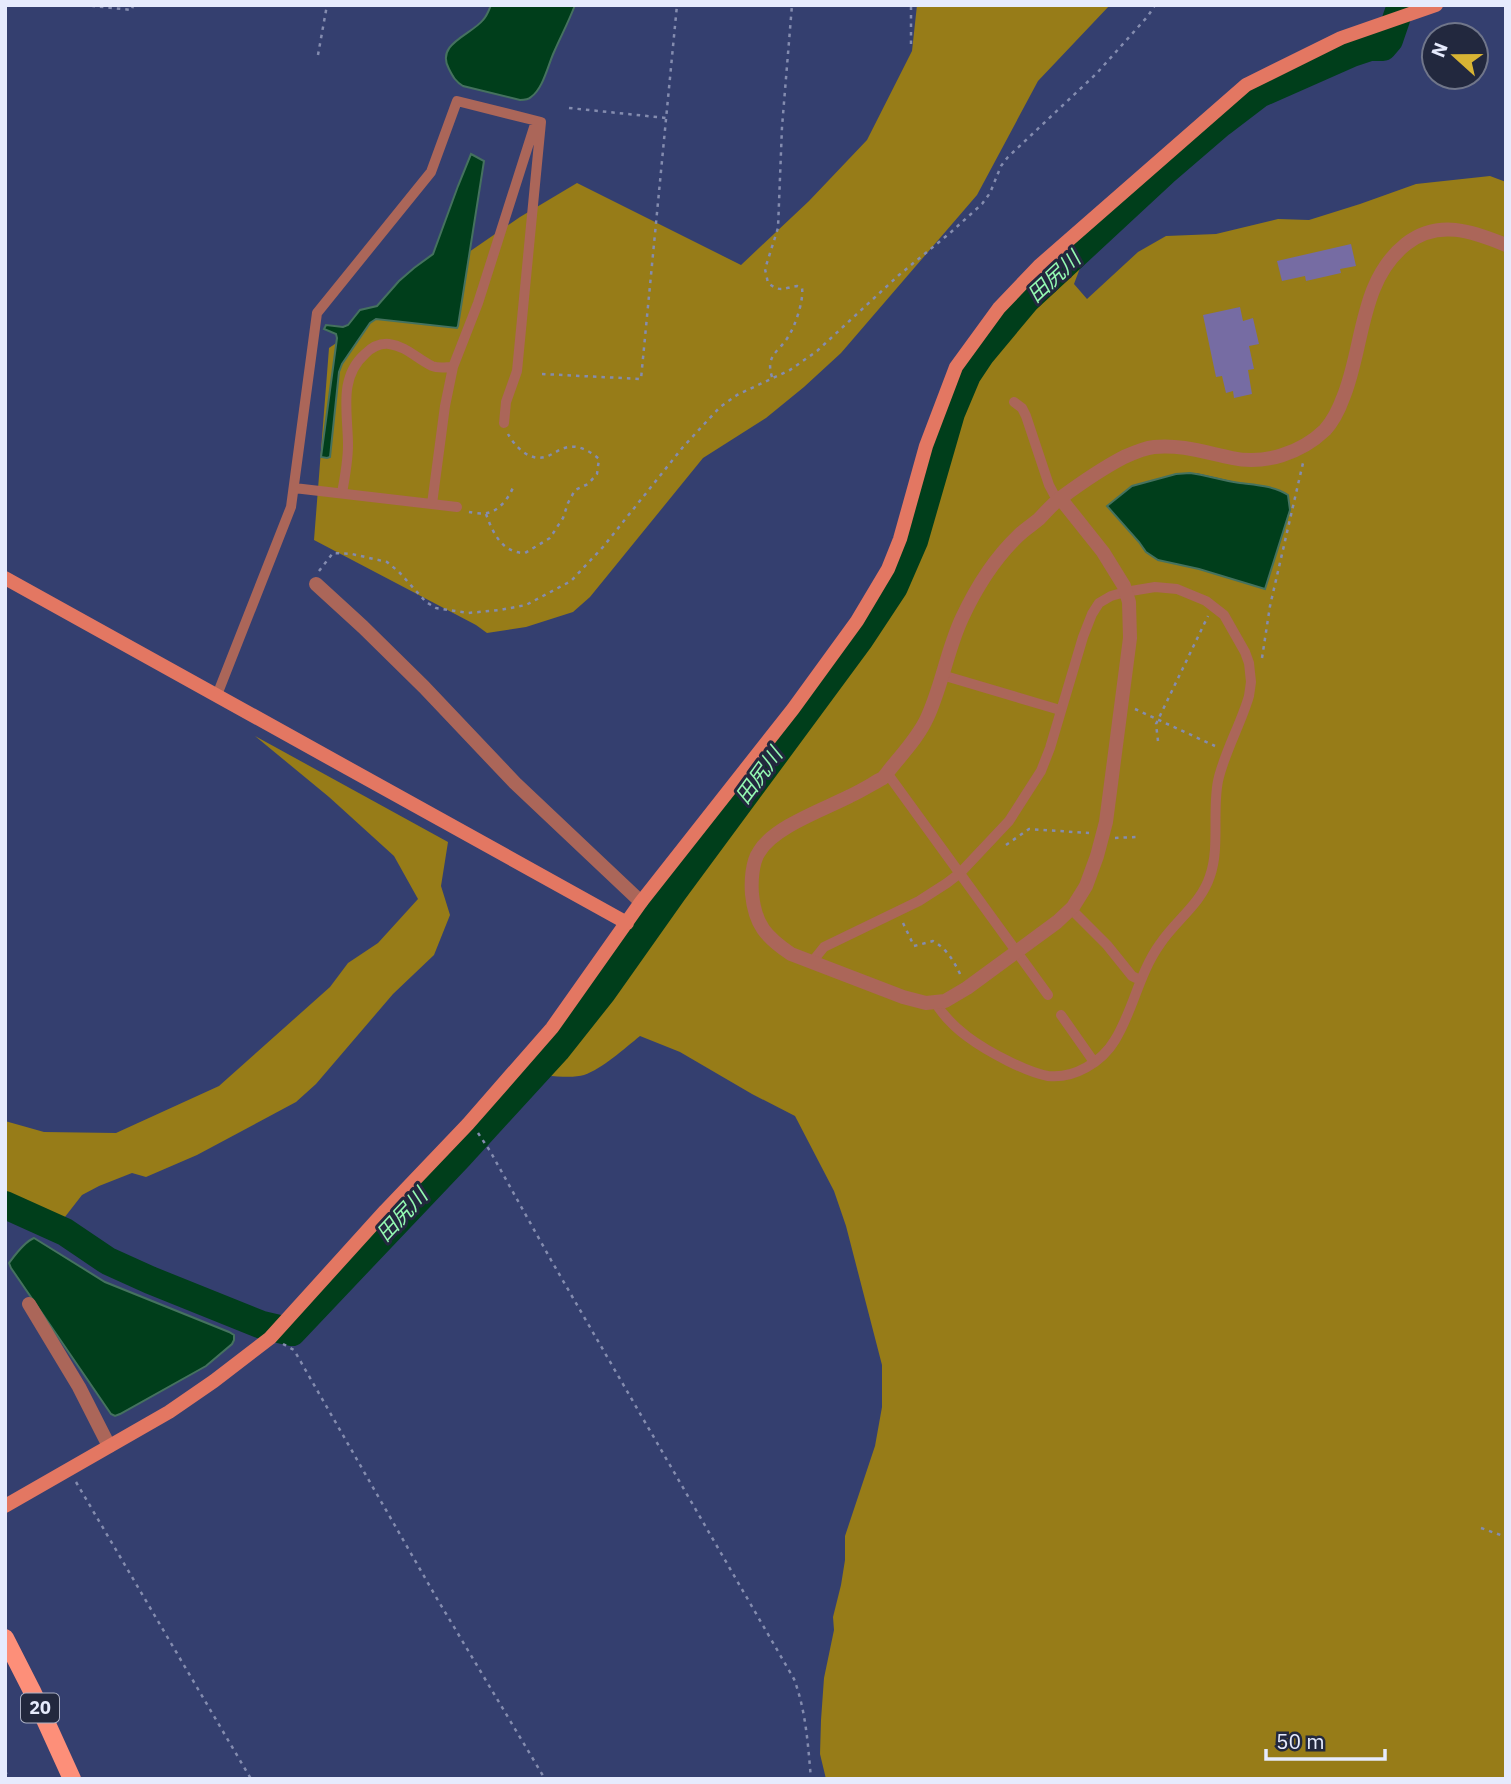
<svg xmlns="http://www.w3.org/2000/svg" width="1511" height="1784" font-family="'IBM Plex Sans','Noto Sans JP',sans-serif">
<rect width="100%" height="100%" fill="#343f6f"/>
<path fill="#977c18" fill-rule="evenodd" d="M 917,5 L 1110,5 L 1038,81 L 977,195 L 841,353 L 804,387 L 766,418 L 703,458 L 590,597 L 573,612 L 526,627 L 487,633 L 476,625 L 314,540 L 329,348 L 520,217 L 577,183 L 741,265 L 809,201 L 867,140 L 912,51 Z
M 1490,176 L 1506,182 L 1506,1779 L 826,1779 L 820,1754 L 821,1720 L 824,1678 L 834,1630 L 833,1617 L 841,1585 L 845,1560 L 845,1536 L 875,1446 L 882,1407 L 882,1365 L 846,1226 L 834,1191 L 795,1116 L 752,1094 L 680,1052 L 640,1036 C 625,1048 602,1069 584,1075 C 572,1079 542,1075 528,1074 L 614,967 L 843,656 C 860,630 882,604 895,576 C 903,560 909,543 914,526 C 931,477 938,425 962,379 C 1000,306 1066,255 1125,199 L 1139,209 L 1083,260 L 1074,284 L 1087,299 L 1138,252 L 1166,236 L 1216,234 L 1278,219 L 1309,220 L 1360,204 L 1416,184 ZM 1184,473 L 1196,473 L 1240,483 L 1250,484 L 1290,510 L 1265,589 L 1199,569 L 1158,560 L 1146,552 L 1139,542 L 1107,506 L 1132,486 Z
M 255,736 L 448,842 L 441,886 L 450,915 L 434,955 L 393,994 L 316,1084 L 296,1102 L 197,1155 L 146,1177 L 132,1173 L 99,1186 L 82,1195 L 61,1222 L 5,1198 L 5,1121 L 44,1132 L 116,1133 L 219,1086 L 330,987 L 348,963 L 378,943 L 418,899 L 394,856 L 329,797 Z"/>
<path fill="#003e1b" stroke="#45725f" stroke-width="2" d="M 491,5 L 575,5 C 569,21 561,36 554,52 C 548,65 543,89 531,97 C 528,100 524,100 520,100 L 463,86 C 456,82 453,77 449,69 C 435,44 471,35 483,20 C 487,16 489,10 491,5 Z
M 471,154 L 484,161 L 458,326 L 457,328 L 376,319 L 370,323 L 342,364 L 339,372 L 330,457 L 327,458 L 321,457 L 337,338 L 336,334 L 324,329 L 326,325 L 343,327 L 348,325 L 360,310 L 377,306 L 399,281 L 414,268 L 433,254 L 458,186 Z
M 1190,473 C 1207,475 1223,481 1240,483 C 1256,485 1275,486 1288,495 L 1290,510 L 1265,589 L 1199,569 L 1158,560 L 1146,552 L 1139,542 L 1107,506 L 1132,486 L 1176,474 Z
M 34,1238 L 105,1282 L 229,1332 L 234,1335 L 234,1340 L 232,1344 L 206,1366 L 120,1414 L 115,1416 L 111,1414 L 11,1268 L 9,1263 C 15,1255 24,1242 34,1238 Z"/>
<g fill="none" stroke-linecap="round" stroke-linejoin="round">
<path stroke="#003e1b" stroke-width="28" d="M 5,1205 L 65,1232 L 108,1261 L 150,1280 L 262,1325 L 292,1332 L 459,1156 L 557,1049 L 603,991 L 673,892 L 859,640 L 894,587 L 914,541 L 951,413 L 967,375 L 981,354 L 1026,300 L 1164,172 L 1221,123 L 1259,94 L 1352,53 L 1370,47 L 1383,47 L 1389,40 L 1401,5"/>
</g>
<path fill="#766ca3" d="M 1351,244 L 1356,266 L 1340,269 L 1341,273 L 1306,281 L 1305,276 L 1282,281 L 1277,261 Z
M 1240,307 L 1243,321 L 1253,318 L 1259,344 L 1249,346 L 1254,369 L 1248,370 L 1252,394 L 1234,398 L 1233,391 L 1226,393 L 1222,376 L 1216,377 L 1203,315 Z"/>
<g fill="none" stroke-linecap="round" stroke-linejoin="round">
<path stroke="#848caf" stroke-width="2.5" stroke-dasharray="3.5 5" stroke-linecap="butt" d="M 83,5 L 132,10 L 133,5
M 911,44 L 911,5
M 318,55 L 327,5
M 569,108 L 666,118
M 542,374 L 641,379 L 677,5
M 772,377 C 765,355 779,352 788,337 C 795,327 804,300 802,288 L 797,286 C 783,288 781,293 768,283 L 765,269 L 778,228 L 782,127 L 792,5
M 469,512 C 474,513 481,514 487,513 C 500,511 510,496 514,485
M 486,514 C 493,533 502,553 525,553 L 550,538 L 563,518 L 568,503 L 575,490 L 588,484 L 597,474 L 599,459 C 591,452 580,445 569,447 C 561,448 555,453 548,456 C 531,463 516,448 508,434
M 319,571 L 333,553 L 352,554 L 387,562 L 399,572 L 426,602 L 436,608 L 468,613 L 500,610 L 526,605 L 571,581 L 603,547 L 683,447 L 720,407 L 737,395 L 790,370 L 817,351 L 899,275 L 950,233 L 982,204 L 990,193 L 1001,166 L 1008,157 L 1097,73 L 1148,16 L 1155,5
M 1262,658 L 1270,606 L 1303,463
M 1135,709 L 1215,746
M 1158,741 L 1156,724 L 1208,616
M 1115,838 L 1136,837
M 1006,845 L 1029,829 L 1089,833
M 903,923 L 914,946 L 933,941 C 947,949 954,961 961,976
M 478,1133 L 490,1151 L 551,1260 L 794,1679 C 806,1711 808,1745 811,1779
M 283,1344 L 294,1350 L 436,1597 L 545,1779
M 76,1482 L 251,1779
M 1481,1528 L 1506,1537
M 5,1771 L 9,1779"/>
<path stroke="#ab6659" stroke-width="10" d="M 1014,402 L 1022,408 L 1026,416 L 1049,485 L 1057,500
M 294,488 L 457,507
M 342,493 C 345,477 348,461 348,445 C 348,413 338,378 365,354 C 372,347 379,343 389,344 C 406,346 417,359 432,366 C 439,369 446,367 453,367
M 432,504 L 445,406 L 453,367 L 478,303 L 536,121
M 942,675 L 1060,710
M 217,695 L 291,507 L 317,313 L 431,172 L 457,101 L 541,122 L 517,371 L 506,402 L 504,423
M 887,773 L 1048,995
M 1071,909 L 1107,945 L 1132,976 L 1140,980
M 812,962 L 824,947 L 919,901 L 947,883 L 960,873 L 1009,821 L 1041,771 L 1050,748 L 1083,637 L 1092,614 L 1099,603 L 1111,596 L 1125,592 L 1155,587 L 1177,589 L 1206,601 L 1224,615 L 1245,652 L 1249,663 L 1251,682 L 1249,696 C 1241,724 1224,753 1218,781 C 1212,811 1220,848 1210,876 C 1201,904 1176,920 1160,944 C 1139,973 1133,1011 1115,1040 C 1102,1062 1074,1079 1048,1076 C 1035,1074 1020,1067 1008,1061 C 980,1047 951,1029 935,1002
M 1061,1015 L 1094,1062"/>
<path stroke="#ab6659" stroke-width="14" d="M 1060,498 L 1103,552 L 1124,586 L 1129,602 L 1130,638 L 1106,822 L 1097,856 L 1086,886 L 1073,907 L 1057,922 L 967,988 L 945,1001 L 926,1003 L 903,997 L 791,954 C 766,937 755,925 752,894 C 751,882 752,862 759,852 C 773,827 825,809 850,796 C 861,791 872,784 883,778 L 887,773 C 900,756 918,738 927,718 C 942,686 947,650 962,618 C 976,588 994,559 1018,536 C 1025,529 1032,525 1039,519 C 1046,512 1053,503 1062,497 C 1081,483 1103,468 1124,457 C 1133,453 1145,448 1154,447 C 1181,444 1207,453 1232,458 C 1265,465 1301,453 1325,430 C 1333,421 1339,409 1343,398 C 1364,348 1359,281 1406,244 C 1438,219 1472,231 1506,245
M 316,584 L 363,627 L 424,687 L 515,783 L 641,902
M 29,1304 L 79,1387 L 109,1446"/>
<path stroke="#e37762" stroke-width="14" d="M 5,578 L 627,923
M 5,1506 L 169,1412 L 214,1381 L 270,1338 L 385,1211 L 468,1124 L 552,1028 L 641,902 L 793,709 L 857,621 L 888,569 L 900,539 L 926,446 L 956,367 L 999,308 L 1039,266 L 1246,85 L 1341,38 L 1436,5"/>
<path stroke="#fd8f79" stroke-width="18" d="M 5,1638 L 32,1691 L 72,1779"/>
</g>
<g text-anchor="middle" stroke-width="6" stroke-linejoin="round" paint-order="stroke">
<rect fill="#22283e" stroke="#abb0c4" stroke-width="2" x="21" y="1693.5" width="38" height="29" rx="5"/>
<g font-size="18" font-weight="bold" fill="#e6ebfd">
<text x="40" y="1714">20</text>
</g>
<g font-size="21" font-style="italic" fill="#94fab2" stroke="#22283e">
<text transform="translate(1054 277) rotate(-43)" y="7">田尻川</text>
<text transform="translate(759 776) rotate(-54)" y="7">田尻川</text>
<text transform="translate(402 1215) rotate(-47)" y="7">田尻川</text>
</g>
</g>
<rect width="1511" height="1784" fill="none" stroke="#e6ebfd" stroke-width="14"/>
<g transform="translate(1455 56) rotate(291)"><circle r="33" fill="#22283e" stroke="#70768a" stroke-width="2"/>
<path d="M0-5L12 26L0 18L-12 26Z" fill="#d8b434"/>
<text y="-10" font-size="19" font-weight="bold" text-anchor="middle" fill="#e6ebfd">N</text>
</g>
<path d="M1266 1749v10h119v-10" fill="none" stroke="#e6ebfd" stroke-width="3.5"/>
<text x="1276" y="1749" font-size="21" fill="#e6ebfd" stroke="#22283e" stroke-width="5" paint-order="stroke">50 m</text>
</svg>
